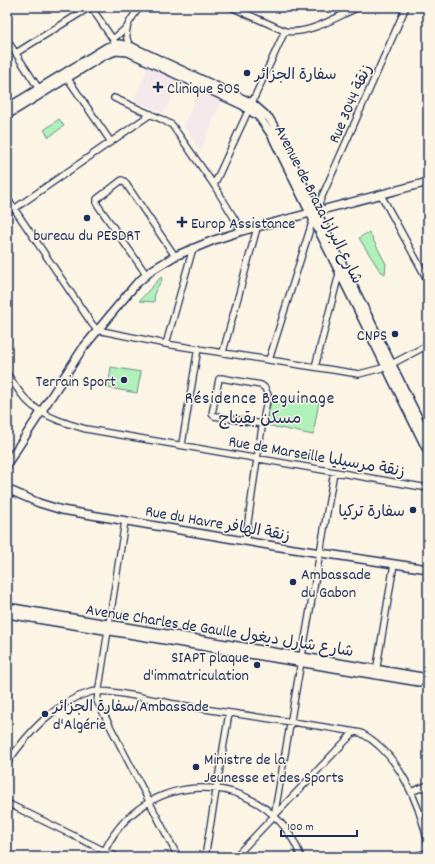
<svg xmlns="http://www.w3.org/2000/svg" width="435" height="864" font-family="Dekko,'Playpen Sans Arabic',sans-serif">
<rect width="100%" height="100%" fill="#fcf5e5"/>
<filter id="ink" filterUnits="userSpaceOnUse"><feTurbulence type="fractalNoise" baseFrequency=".025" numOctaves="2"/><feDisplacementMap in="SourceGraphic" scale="8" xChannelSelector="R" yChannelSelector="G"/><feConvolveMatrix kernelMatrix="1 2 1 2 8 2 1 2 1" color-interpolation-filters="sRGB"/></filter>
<g filter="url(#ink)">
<path fill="#f4e8eb" d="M 148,67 L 179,81 L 164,113 L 134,100 Z
M 198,92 L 221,101 L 200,152 L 184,125 Z"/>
<path fill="#b0f1b9" stroke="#66908c" d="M 59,119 L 64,126 L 49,137 L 44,130 Z
M 369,232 L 386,264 L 385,274 L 380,271 L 359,238 Z
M 161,277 L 162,280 L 155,291 L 154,302 L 139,301 Z
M 111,367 L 141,372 L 137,393 L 108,388 Z
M 272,395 L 319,402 L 313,435 L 266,425 Z"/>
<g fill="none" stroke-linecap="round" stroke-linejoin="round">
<g stroke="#1b2f5e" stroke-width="8">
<path id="minor" d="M 91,7 L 118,47
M 231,7 L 285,31 C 309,35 336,17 359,7
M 113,39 L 126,28
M 7,40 L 39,89
M 130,46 C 121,30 130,20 140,7
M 16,53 L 90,7
M 68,79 L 111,142
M 114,98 L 161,119 L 172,125 L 214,185 L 242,231
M 214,185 L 285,31
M 381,195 L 428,281
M 7,198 L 92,324 L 97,330 L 166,344 L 359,374 L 386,367 L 428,345
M 14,209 L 151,114
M 146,274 L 97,204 L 97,199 L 122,180 L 124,181 L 175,256
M 166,344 L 193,248
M 223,352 L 257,228
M 269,360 L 316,210 L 406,7
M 315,367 L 339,274
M 7,374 C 16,386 24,401 37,409 C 51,419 69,424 86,429 L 428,488
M 182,444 L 198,348
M 125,521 L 97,701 L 178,857
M 245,541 C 253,492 258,443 268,395 L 265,388 L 261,385 L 221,378 L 219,379 L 212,414 L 214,416 L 262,424
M 376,672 L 394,564
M 7,763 C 28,733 55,702 91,692 C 105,688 158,701 175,704 C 237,715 299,722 361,733 C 399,753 419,803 428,843
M 411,792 L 428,785
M 7,803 L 117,857
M 274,817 L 334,472
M 102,857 C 138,766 266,764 301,857
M 205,857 L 229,713
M 235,857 L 354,732
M 410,857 L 428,853"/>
</g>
<g stroke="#1b2f5e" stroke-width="10">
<path id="major" d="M 7,108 L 107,47 L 119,44 L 130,46 L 252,103 L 269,118 L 277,131 L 428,438
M 7,115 L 103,56 L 116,51 L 128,52 L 242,105 L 259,117 L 271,134 L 428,452
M 7,464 L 83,348 L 136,284 L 152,270 L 175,256 L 214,240 L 242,231 L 428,182
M 7,489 L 39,503 L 62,510 L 274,546 L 428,569
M 7,607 L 428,678
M 7,614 L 419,682"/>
</g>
<use href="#minor" stroke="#fcf5e5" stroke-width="5.5"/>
<use href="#major" stroke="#fcf5e5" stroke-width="7"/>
</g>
</g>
<g fill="#1b2f5e" stroke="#fcf5e5" stroke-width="1.5">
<circle cx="247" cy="73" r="4"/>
<path d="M156 81h4v4h4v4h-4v4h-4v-4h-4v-4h4z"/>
<circle cx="87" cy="218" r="4"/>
<path d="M180 216h4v4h4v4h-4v4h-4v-4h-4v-4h4z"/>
<circle cx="395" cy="334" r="4"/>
<circle cx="124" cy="380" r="4"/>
<circle cx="413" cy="510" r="4"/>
<circle cx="293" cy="582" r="4"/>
<circle cx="257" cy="665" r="4"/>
<circle cx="45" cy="714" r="4"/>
<circle cx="196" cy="767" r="4"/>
</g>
<g text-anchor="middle" stroke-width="3" stroke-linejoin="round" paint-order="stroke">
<g font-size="16" fill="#1b2f5e" stroke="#fcf5e5" text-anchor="start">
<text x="255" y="79">سفارة الجزائر</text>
<text x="167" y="93">Clinique SOS</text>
<text x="191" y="228">Europ Assistance</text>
<text x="87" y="240" text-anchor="middle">bureau du PESDRT</text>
<text x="387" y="340" text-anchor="end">CNPS</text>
<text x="116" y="386" text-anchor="end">Terrain Sport</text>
<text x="405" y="516" text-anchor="end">سفارة تركيا</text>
<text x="301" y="579">Ambassade<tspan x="301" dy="18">du Gabon</tspan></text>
<text x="249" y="662" text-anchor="end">SIAPT plaque<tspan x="249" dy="18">d'immatriculation</tspan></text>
<text x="53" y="711">سفارة الجزائر/Ambassade<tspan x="53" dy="18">d'Algérie</tspan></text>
<text x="204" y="764">Ministre de la<tspan x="204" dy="18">Jeunesse et des Sports</tspan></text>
</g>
<g font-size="16" fill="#1b2f5e" stroke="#fcf5e5">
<text transform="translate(349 103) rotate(-66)" y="6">Rue 3044 زنقة</text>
<text transform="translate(320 204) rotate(63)" y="6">Avenue de Braza شارع البرازا</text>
<text transform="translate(317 455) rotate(10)" y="6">Rue de Marseille زنقة مرسيليا</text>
<text transform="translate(218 522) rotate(10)" y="6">Rue du Havre زنقة الهافر</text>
<text transform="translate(220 629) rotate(9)" y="6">Avenue Charles de Gaulle شارع شارل ديغول</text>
</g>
<g font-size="17" letter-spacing="1" fill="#1b2f5e" stroke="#fcf5e5">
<text x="260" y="403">Résidence Beguinage<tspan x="260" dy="20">مسكن بقيناج</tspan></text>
</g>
</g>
<rect width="435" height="864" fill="none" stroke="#fcf5e5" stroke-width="24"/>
<rect x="12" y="12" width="411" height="840" fill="none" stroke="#1b2f5e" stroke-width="1.5" filter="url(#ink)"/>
<path d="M281 830v6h76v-6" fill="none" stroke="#1b2f5e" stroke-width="2"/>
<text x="287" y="830" font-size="12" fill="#1b2f5e" stroke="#fcf5e5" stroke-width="3" paint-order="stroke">100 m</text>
</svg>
